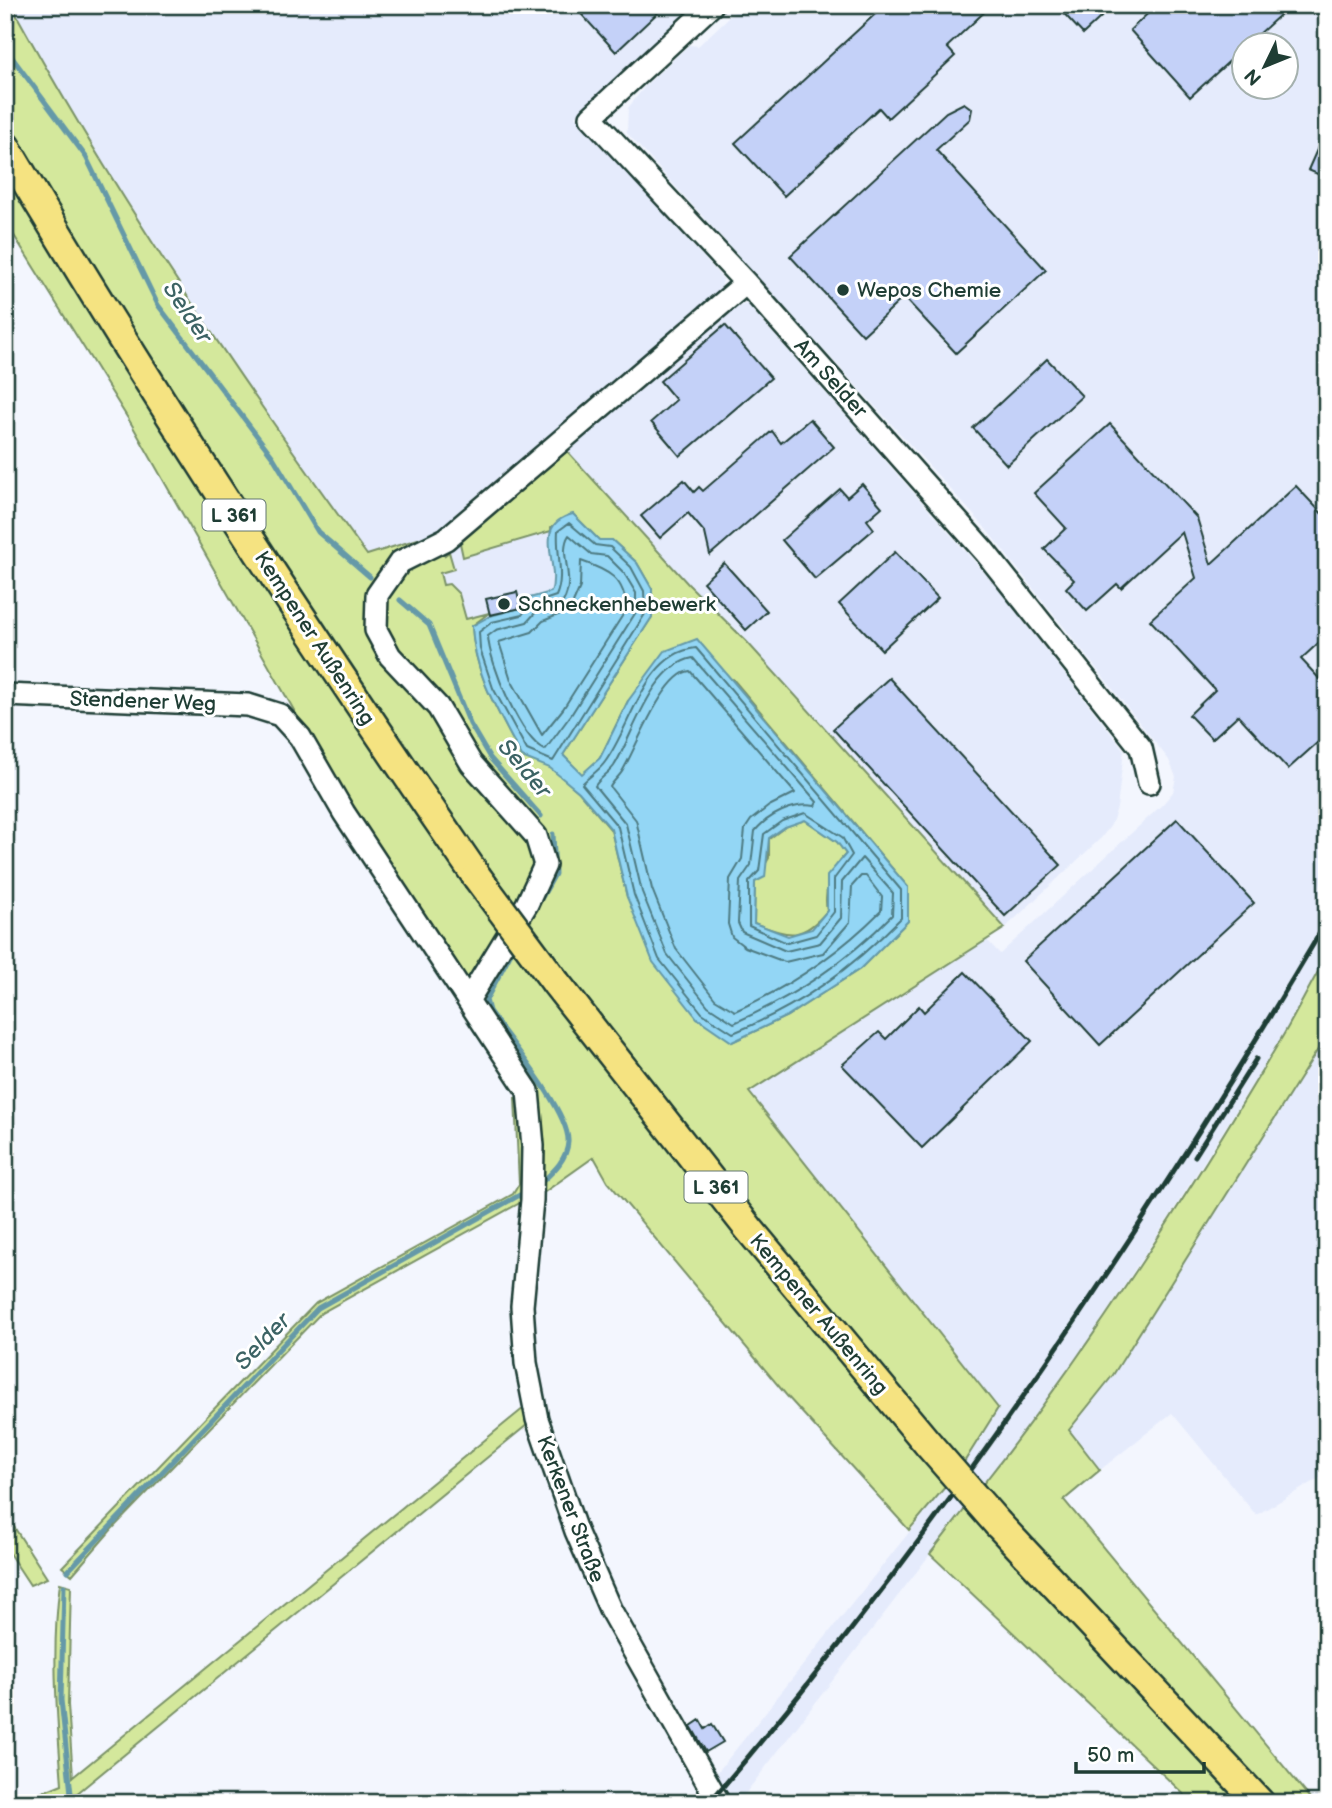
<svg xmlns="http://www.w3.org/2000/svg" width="1332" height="1808" font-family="'Balsamiq Sans',sans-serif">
<rect width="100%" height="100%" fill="#f3f6fe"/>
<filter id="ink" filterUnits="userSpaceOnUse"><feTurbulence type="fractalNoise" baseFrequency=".0143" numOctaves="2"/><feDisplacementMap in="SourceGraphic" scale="14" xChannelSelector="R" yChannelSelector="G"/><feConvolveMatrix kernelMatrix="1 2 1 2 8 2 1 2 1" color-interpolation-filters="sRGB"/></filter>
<g filter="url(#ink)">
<path fill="#e5ebfc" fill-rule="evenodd" d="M 11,5 L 695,5 L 575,116 L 723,279 L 721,290 L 440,532 L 368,555 L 263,411 L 195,306 L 73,118 Z
M 742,5 L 1327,5 L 1327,871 L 1319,887 L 1327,898 L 1327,956 L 1282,1037 L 1168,1219 L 1047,1403 L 738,1803 L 693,1803 L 946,1486 L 998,1408 L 749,1092 L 986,939 L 1000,954 L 1163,804 L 1173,792 L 1176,777 L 1169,760 L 982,524 L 627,133 L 628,108 L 646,85 L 689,45 L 698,46 ZM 1244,46 L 1286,46 L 1286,88 L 1244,88 Z
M 747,304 L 995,585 L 1124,750 L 1117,808 L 1111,825 L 1101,838 L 1005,928 L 747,642 L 688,584 L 567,451 L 734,308 Z
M 551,531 L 550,553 L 555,582 L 551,592 L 520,601 L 521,608 L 465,619 L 459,594 L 443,585 L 440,573 L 454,569 L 449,552 L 460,543 L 464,557 Z
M 1327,1035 L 1327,1474 L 1256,1515 L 1172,1413 L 1100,1470 L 1069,1430 L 1113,1375 Z"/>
<path fill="#d4e89c" stroke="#7a9268" stroke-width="2" d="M 5,5 L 11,5 C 116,197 239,378 367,555 L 440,532 L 445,555 L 449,552 L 454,569 L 440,573 L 443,585 L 449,584 L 459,594 L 466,619 L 489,613 L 472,626 C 474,675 500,715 522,757 L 550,767 L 579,792 L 611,830 L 627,897 L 732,1042 L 787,1016 L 860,969 L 908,921 L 908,887 L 733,679 L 628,701 L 600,758 L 582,775 L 563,755 L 652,617 L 652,589 L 637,563 L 612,540 L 599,540 L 573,514 L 551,527 L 551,531 L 463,557 L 460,543 L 567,451 L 688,584 L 747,642 L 1005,928 L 749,1092 L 998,1408 L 961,1467 L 717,1171 L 487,870 L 136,344 L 5,121 Z
M 5,162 L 504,933 L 469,980 L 453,970 L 350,809 L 132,425 L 5,221 Z
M 805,820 L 837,842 L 846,854 C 831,868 823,890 827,911 C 801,942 789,936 754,923 L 755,882 L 769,858 L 769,839 L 785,827 Z
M 511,941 L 946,1486 L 909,1530 L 787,1396 L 608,1182 L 594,1157 L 536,1198 L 535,1109 L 480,1002 L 483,989 Z
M 1327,956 L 1327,1035 L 1113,1375 L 1069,1430 L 1100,1470 L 1064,1500 L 1314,1803 L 1277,1803 L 1079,1601 L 977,1492 C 1089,1350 1188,1195 1281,1039 C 1297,1012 1311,983 1327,956 Z
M 515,1098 L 520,1098 L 527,1199 L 321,1313 L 112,1529 L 72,1575 L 62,1567 L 316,1303 L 513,1194 L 519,1184 Z
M 530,1403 L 533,1420 L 75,1795 L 78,1803 L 16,1803 L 62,1784 C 57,1717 51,1650 60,1583 L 71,1586 L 68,1705 L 73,1777 Z
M 965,1509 L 1232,1796 L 1237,1803 L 1193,1803 L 930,1554 Z
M 5,1513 L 47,1578 L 30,1585 L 5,1547 Z"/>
<path fill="#93d6f5" stroke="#6599a8" stroke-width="2" fill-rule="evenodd" d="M 573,514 L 599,540 L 612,540 L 637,563 L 652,589 L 652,617 L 563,755 L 582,774 L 600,758 L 628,701 L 665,651 L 697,639 L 908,887 L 908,921 L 860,969 L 787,1016 L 732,1042 L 697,1018 L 653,962 L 627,897 L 611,829 L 579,792 L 550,768 L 522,757 C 500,715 474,675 472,626 L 490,616 L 520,608 L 519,601 L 551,592 C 561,564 530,525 573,514 ZM 805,820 L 837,842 L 846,854 L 827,876 L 827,911 L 812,929 L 788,936 L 754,923 L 755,882 L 765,877 L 769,838 L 785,827 Z"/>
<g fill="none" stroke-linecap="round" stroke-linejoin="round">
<path stroke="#4d7a81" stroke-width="2" d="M 569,523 L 595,545 L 610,547 L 631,567 L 644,591 L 645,614 L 553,761 L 527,750 L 493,688 L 480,649 L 479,632 L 492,622 L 522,615 L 529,605 L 556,596 C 565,576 556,553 558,531 Z
M 569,535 L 591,554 L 607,556 L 624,573 L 636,593 L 636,612 L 571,715 L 545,750 C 521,739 489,663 488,636 L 496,630 L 527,622 L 536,612 L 563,602 C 577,577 557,554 569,535 Z
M 581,561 C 607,570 626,578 626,610 L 563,709 L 542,735 L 511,680 L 499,642 L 532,632 L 543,621 L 570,610 L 580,587 Z
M 696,648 L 901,890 L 901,918 C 850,970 800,1006 733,1033 L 702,1013 L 659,959 L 634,895 L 618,827 L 582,784 C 588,777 599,771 605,762 C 631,728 644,653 696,648 Z
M 693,658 L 817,802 L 815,806 C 794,802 768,815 755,831 L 751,865 L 740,881 L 738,923 L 742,932 L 786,951 L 820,943 L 841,918 L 842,882 L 862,858 L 893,893 L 892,915 C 845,963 795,996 734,1023 L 708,1006 L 667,954 L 642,892 L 626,824 L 595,786 C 600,778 609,773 614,766 C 634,734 651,666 693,658 Z
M 690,671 L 795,793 L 769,806 L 751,820 L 745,829 L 742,859 L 730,879 L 728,924 L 732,937 L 745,947 L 785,962 L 823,953 L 850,922 L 852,886 L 861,876 L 866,876 L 882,897 L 881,911 C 838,954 792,986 735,1011 L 715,999 L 676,949 L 652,889 L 636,820 L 610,787 C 613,781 620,776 623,770 C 636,748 664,673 690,671 Z
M 805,813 L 842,837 L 852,855 L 834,879 L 834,912 L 816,935 L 787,943 L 749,926 L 749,882 L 759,871 L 764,834 L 782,821 Z"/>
<path stroke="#6599a8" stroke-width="5" d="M 5,48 L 86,157 L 158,305 L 273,457 L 318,532 L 370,577
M 400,600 L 429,625 L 470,724 L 490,758 L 541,816
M 540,901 L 555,874 L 553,834
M 516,943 L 486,1000 L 489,1011 C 508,1038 570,1113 568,1142 C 567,1159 554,1171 542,1182
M 68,1571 L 318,1308 L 525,1192
M 64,1586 L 61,1700 L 72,1803"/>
</g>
<path fill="#c4d1f8" stroke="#1f3d34" stroke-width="2" d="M 573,5 L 666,5 L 616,52 Z
M 885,5 L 992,5 L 947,47 L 955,56 L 888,118 L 879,108 L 784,196 L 735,143 Z
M 1056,5 L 1114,5 L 1083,34 Z
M 1157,5 L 1291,5 L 1190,97 L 1130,30 Z
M 964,103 L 972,109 L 970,119 L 936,150 L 1046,270 L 956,353 L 904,297 L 863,335 L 790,256 L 946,112 Z
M 1327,127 L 1327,178 L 1308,170 Z
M 725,325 L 771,378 L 680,456 L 651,422 L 676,400 L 660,381 Z
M 1047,359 L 1082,396 L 1007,465 L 973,428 Z
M 810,419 L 834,447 L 710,555 L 705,533 L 688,513 L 660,538 L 641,516 L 684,480 L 694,492 L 699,487 L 703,491 L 772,431 L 781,443 Z
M 1110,424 L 1197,518 L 1211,564 L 1296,486 L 1327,519 L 1327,635 L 1301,659 L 1327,687 L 1327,734 L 1288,769 L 1238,715 L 1212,739 L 1189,715 L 1215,690 L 1150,620 L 1196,578 L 1182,532 L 1121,588 L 1117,584 L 1087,611 L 1066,588 L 1074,580 L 1044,549 L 1066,528 L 1034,493 Z
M 862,484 L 882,507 L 867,520 L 874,529 L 815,579 L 782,540 L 840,489 L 847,497 Z
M 895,552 L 938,598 L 882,650 L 839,604 Z
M 724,563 L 767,611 L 746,630 L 703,582 Z
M 517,592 L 521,608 L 490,615 L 486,599 Z
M 889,678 L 1061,865 L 1005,916 L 833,729 Z
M 1177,819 L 1254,903 L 1100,1045 L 1023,961 Z
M 965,972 L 1032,1041 L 922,1148 L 842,1065 L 879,1032 L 886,1039 L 919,1006 L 924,1012 Z
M 700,1720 L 705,1729 L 712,1724 L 723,1742 L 706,1752 L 691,1726 Z"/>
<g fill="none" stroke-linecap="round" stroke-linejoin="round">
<g stroke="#1f3d34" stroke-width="26">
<path id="minor" d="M 712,5 L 591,117 L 746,283 L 985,552 L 1141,748 L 1149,783
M 5,695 L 248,705 L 280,715 L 300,737 L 344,813 L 528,1091 L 533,1146 L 532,1200 L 522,1306 L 526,1363 L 537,1419 L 576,1531 L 610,1609 L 719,1803
M 469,999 L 527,904 L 545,865 L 536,836 L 471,763 L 438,707 L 390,656 L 376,630 L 377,595 L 400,562 L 446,539 L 746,283"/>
</g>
<g stroke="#1f3d34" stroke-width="33">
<path id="major" d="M 5,146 C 153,396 312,638 477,877
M 556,983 L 749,1229 L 929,1445
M 998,1524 L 1260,1803"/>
</g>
<use href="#minor" stroke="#fff" stroke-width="21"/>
<use href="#major" stroke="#f5e381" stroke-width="28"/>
<path stroke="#1f3d34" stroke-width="5" d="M 1195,1156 L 1256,1059
M 709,1803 C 943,1531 1145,1230 1327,921"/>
<g stroke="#1f3d34" stroke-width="33" stroke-linecap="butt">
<path id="major-bridge" d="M 477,877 L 556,983
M 929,1445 L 998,1524"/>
</g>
<use href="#major-bridge" stroke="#f5e381" stroke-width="28"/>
</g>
</g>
<g fill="#1f3d34" stroke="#fff" stroke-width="2.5">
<circle cx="843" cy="290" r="7"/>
<circle cx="504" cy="604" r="7"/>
</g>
<g text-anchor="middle" stroke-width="6" stroke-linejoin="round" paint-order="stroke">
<g fill="#fff" stroke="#627771" stroke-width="2">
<rect x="202.5" y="499.5" width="63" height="31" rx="5"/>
<rect x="684.5" y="1171.5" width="63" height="31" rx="5"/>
</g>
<g font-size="19" font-weight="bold" fill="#1f3d34">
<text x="234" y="522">L 361</text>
<text x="716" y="1194">L 361</text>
</g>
<g font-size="21" fill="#1f3d34" stroke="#fff" text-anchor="start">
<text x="857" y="297">Wepos Chemie</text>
<text x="518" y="611">Schneckenhebewerk</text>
</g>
<g font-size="21" fill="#1f3d34" stroke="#fff">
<text transform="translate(831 378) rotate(48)" y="7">Am Selder</text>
<text transform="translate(315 638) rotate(57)" y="7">Kempener Außenring</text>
<text transform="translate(143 701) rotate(2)" y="7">Stendener Weg</text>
<text transform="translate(819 1314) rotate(50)" y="7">Kempener Außenring</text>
<text transform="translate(571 1509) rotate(69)" y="7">Kerkener Straße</text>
</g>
<g font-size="23" font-style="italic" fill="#3c6364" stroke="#fff">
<text transform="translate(188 312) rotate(56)" y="8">Selder</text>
<text transform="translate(525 768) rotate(50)" y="8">Selder</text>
<text transform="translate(262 1341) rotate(-46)" y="8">Selder</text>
</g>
</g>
<rect width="1332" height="1808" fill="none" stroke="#fff" stroke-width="28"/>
<rect x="14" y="14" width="1304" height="1780" fill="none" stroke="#1f3d34" stroke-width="2.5" filter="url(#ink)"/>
<g transform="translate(1265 66) rotate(227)"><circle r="33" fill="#ffffff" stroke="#a5b1ae" stroke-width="2"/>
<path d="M0-5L12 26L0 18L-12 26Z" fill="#1f3d34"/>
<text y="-10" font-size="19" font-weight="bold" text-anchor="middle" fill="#1f3d34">N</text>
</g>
<path d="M1076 1762v10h128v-10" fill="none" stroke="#1f3d34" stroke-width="3.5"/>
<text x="1087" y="1762" font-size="21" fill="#1f3d34" stroke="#ffffff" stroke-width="5" paint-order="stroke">50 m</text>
</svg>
